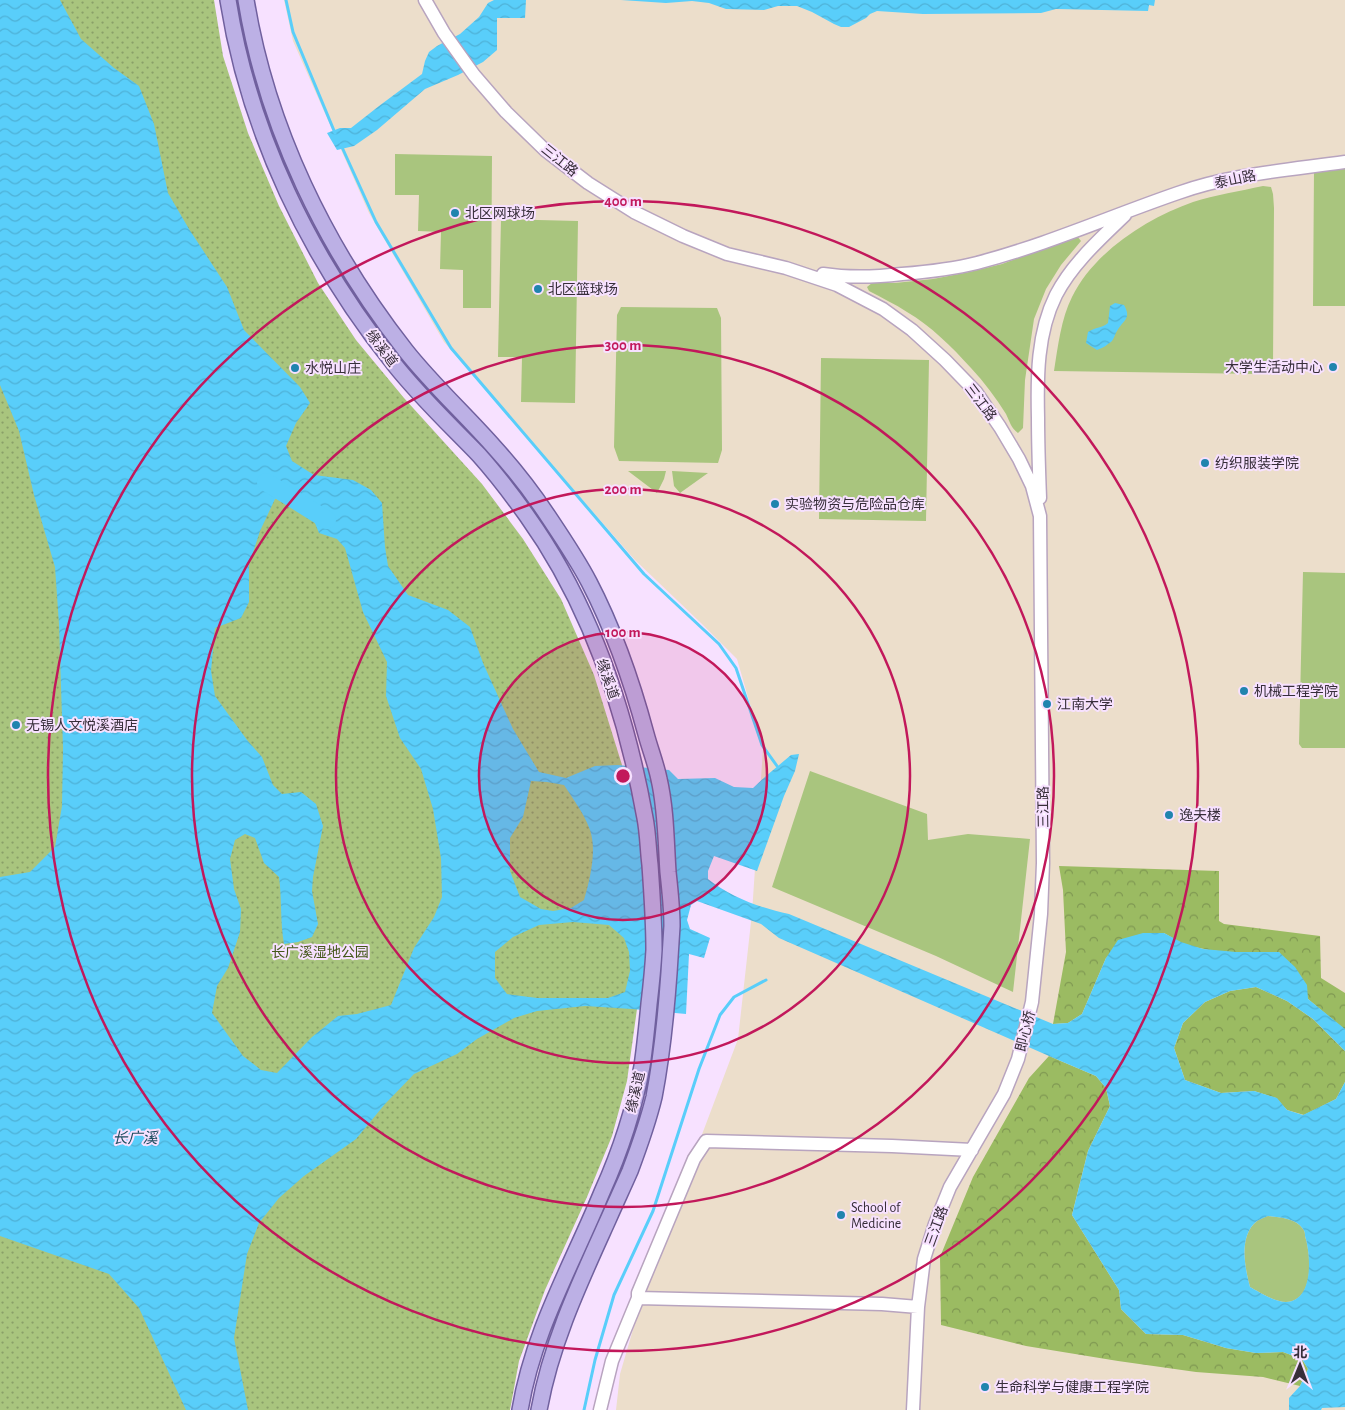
<svg xmlns="http://www.w3.org/2000/svg" width="1345" height="1410" font-family="'Alegreya Sans','Noto Sans SC',sans-serif">
<defs>
<pattern id="forest-crowns" width="20" height="18" patternUnits="userSpaceOnUse" patternTransform="scale(1.25)"><rect width="20" height="18" fill="#9bbb62"/><path d="M2 6a3 3 0 1 1 6 0M12 15a3 3 0 1 1 6 0" fill="none" stroke="#7f9852"/></pattern>
<pattern id="park-dots" width="8" height="8" patternUnits="userSpaceOnUse" patternTransform="scale(1.25)"><rect width="8" height="8" fill="#a9c57e"/><path d="M2 2h.1M6 6h.1" fill="none" stroke="#8aa068" stroke-width="1.8" stroke-linecap="round"/></pattern>
<pattern id="water-waves" width="16" height="10" patternUnits="userSpaceOnUse" patternTransform="scale(1.25)"><rect width="16" height="10" fill="#59cefa"/><path d="M0 5q4-4 8 0t8 0" fill="none" stroke="#4eb1d7"/></pattern>
</defs>
<rect width="100%" height="100%" fill="#f7e1ff"/>
<path fill="#ecdecb" d="M 284,0 L 1345,0 L 1345,1410 L 616,1410 L 620,1374 L 649,1275 L 738,1039 L 752,913 L 763,749 L 737,659 L 702,624 L 635,560 L 444,342 L 369,213 L 293,41 Z"/>
<path fill="#a9c57e" d="M 395,154 L 492,156 L 491,308 L 463,308 L 463,270 L 440,269 L 441,232 L 418,231 L 419,195 L 395,195 Z
M 1345,166 L 1345,306 L 1313,306 L 1314,170 Z
M 1263,186 L 1271,187 L 1273,194 L 1274,208 L 1273,367 L 1269,373 L 1261,374 L 1054,371 C 1058,346 1061,319 1072,297 C 1094,252 1147,218 1193,202 C 1215,195 1240,191 1263,186 Z
M 501,219 L 578,221 L 575,403 L 521,402 L 522,357 L 498,357 Z
M 1077,236 L 1081,241 L 1061,265 L 1046,289 L 1034,319 L 1025,380 L 1023,428 L 1018,433 C 1011,428 1010,422 1006,414 C 996,398 984,382 971,368 C 952,347 931,326 907,312 C 895,304 882,298 869,291 L 867,287 L 872,283 L 895,283 L 933,279 L 969,272 L 1002,264 Z
M 621,307 L 717,308 L 721,318 L 722,450 L 718,463 L 619,461 L 614,447 L 617,315 Z
M 821,358 L 929,360 L 926,521 L 819,519 Z
M 628,471 L 666,471 L 664,479 L 657,493 Z
M 672,471 L 708,473 L 680,493 L 674,486 Z
M 1303,572 L 1345,573 L 1345,748 L 1302,748 L 1299,744 Z
M 810,771 L 927,814 L 928,840 L 968,834 L 1030,839 L 1013,992 L 936,956 L 772,887 Z
M 1268,1216 C 1279,1217 1296,1218 1303,1229 C 1305,1231 1305,1234 1305,1236 C 1311,1255 1315,1301 1286,1302 C 1275,1302 1259,1292 1250,1287 C 1245,1268 1238,1236 1257,1221 C 1260,1219 1264,1217 1268,1216 Z"/>
<path fill="url(#forest-crowns)" d="M 1059,866 L 1219,871 L 1219,921 L 1224,924 L 1320,936 L 1321,978 L 1345,993 L 1345,1030 L 1308,999 L 1279,952 C 1247,953 1212,954 1181,943 C 1175,940 1170,936 1164,933 L 1106,958 L 1082,1014 L 1068,1023 L 1053,1024 L 1066,952 L 1063,890 Z
M 1256,987 L 1287,1001 L 1313,1019 L 1345,1051 L 1345,1082 L 1336,1099 L 1304,1115 L 1287,1110 L 1276,1098 L 1254,1091 L 1221,1093 L 1185,1080 L 1174,1048 L 1183,1023 L 1205,1002 L 1230,991 Z
M 1049,1056 L 1096,1076 L 1106,1088 L 1110,1106 L 1088,1151 L 1072,1215 L 1119,1290 L 1121,1309 L 1146,1334 L 1183,1335 L 1226,1348 L 1256,1353 L 1283,1352 L 1302,1359 L 1308,1369 L 1300,1386 L 1263,1377 L 1196,1372 L 1118,1361 L 1026,1346 L 941,1325 L 940,1257 L 973,1177 L 1029,1078 Z"/>
<path fill="url(#park-dots)" d="M 0,0 L 214,0 L 223,56 L 248,133 L 279,206 L 318,283 L 356,340 L 404,398 L 482,484 L 523,539 L 561,599 L 594,675 L 622,765 L 637,854 L 641,943 L 637,1009 L 627,1081 L 612,1136 L 587,1197 L 545,1290 L 519,1361 L 510,1410 L 0,1410 Z"/>
<path fill="url(#water-waves)" fill-rule="evenodd" d="M 0,0 L 60,0 L 81,39 L 114,68 L 139,86 L 154,124 L 168,193 L 189,229 L 227,287 L 244,330 L 300,387 L 310,403 L 296,423 L 286,446 L 292,461 L 314,475 L 353,480 L 371,490 L 382,503 L 385,547 L 388,566 L 408,595 L 448,610 L 470,627 L 483,663 L 513,729 L 539,772 L 566,778 L 595,766 L 618,765 L 669,770 L 678,779 L 715,778 L 734,787 L 753,788 L 766,776 L 791,755 L 799,754 L 795,771 L 784,796 L 757,871 L 714,856 L 708,871 L 708,879 C 731,897 760,908 789,914 L 1053,1024 L 1068,1023 L 1082,1014 L 1106,958 L 1118,940 L 1143,933 L 1164,933 L 1181,942 L 1203,949 L 1236,952 L 1279,952 L 1295,967 L 1307,985 L 1308,999 L 1345,1029 L 1345,1051 L 1313,1019 L 1287,1001 L 1256,987 L 1230,991 L 1205,1002 L 1183,1023 L 1174,1048 L 1185,1080 L 1221,1093 L 1254,1091 L 1277,1098 L 1287,1110 L 1303,1115 L 1336,1099 L 1345,1082 L 1345,1407 L 1322,1408 L 1321,1410 L 1289,1410 L 1289,1398 L 1300,1386 L 1308,1369 L 1302,1359 L 1283,1352 L 1256,1353 L 1226,1348 L 1183,1335 L 1146,1334 L 1121,1309 L 1119,1290 L 1072,1215 L 1088,1151 L 1110,1106 L 1106,1088 L 1096,1076 L 1049,1056 L 779,938 L 761,924 L 697,901 L 691,905 L 687,920 L 690,929 L 710,938 L 704,958 L 689,954 L 686,1014 L 632,1009 L 585,1006 L 537,1011 L 514,1018 L 477,1039 L 457,1054 L 414,1074 L 385,1104 L 356,1139 L 304,1176 L 279,1198 L 259,1223 L 247,1254 L 234,1338 L 248,1410 L 186,1410 L 139,1308 L 109,1274 L 0,1236 L 0,877 L 30,872 L 55,847 L 62,806 L 63,748 L 59,624 L 55,567 L 34,495 L 19,431 L 0,385 ZM 292,492 L 305,499 L 319,533 L 337,539 L 345,548 L 363,612 L 387,662 L 386,696 L 400,738 L 421,769 L 433,809 L 441,858 L 442,897 L 434,917 L 414,948 L 391,1005 L 357,1014 L 338,1016 L 312,1037 L 277,1073 L 261,1070 L 243,1056 L 212,1013 L 217,986 L 228,968 L 240,932 L 241,909 L 234,889 L 230,859 L 235,840 L 245,834 L 255,838 L 264,863 L 279,877 C 282,899 280,921 284,944 L 298,942 L 312,937 L 318,924 L 312,891 L 313,877 L 323,826 L 316,804 L 301,792 L 282,794 L 273,785 L 262,757 L 247,740 L 215,696 L 211,671 L 215,628 L 241,618 L 249,602 L 249,565 L 260,531 L 275,499 ZM 531,781 L 547,782 L 564,785 C 573,799 584,813 590,830 C 597,851 590,879 584,900 L 571,908 L 553,911 L 541,909 L 520,897 L 510,871 L 510,838 L 523,817 ZM 573,922 L 609,925 L 624,938 L 629,952 L 630,971 L 625,992 L 608,998 L 537,998 L 507,994 L 495,978 L 495,952 L 513,937 L 539,925 ZM 1268,1216 C 1279,1217 1296,1218 1303,1229 C 1305,1231 1305,1234 1305,1236 C 1311,1255 1314,1301 1286,1302 C 1275,1302 1259,1292 1250,1287 C 1245,1268 1238,1236 1257,1221 C 1260,1219 1264,1218 1268,1216 Z
M 494,0 L 526,0 L 525,18 L 497,18 L 497,50 L 483,62 L 458,75 L 425,89 L 377,130 L 354,146 L 337,150 L 327,133 L 340,128 L 351,128 L 379,106 L 422,74 L 425,61 L 429,52 L 437,46 L 460,34 L 479,17 L 488,3 Z
M 621,0 L 1155,0 L 1154,6 L 1149,5 L 1148,11 L 1056,9 L 1041,13 L 923,14 L 877,11 L 870,14 L 866,18 L 849,27 L 841,27 L 834,24 L 812,12 L 797,6 L 778,6 L 764,10 L 726,9 L 709,3 L 692,1 L 666,3 Z
M 1115,303 L 1124,305 C 1132,319 1123,320 1117,331 C 1114,336 1114,341 1108,344 C 1105,347 1101,348 1097,350 L 1086,343 L 1088,332 C 1095,327 1103,328 1108,323 L 1110,306 Z"/>
<g fill="none" stroke-linecap="round" stroke-linejoin="round">
<path stroke="#59cefa" stroke-width="3" d="M 286,0 L 293,32 L 335,133
M 341,145 L 376,222 L 451,348 L 644,574 L 719,644 L 736,668 L 762,745 L 777,766
M 584,1410 L 595,1360 L 614,1295 L 653,1211 L 699,1069 L 720,1015 L 734,997 L 766,980"/>
<path stroke="#59cefa" stroke-width="18" d="M 266,482 L 327,520"/>
<g stroke="#b8a4bf" stroke-width="15">
<path id="minor" d="M 425,0 L 444,33 L 474,75 L 506,112 L 545,150 L 588,183 L 634,212 L 683,236 L 727,254 L 786,268 L 837,285 L 883,309 L 912,330 L 945,360 L 976,392 L 1000,427 L 1019,459 L 1032,486 L 1040,516 L 1043,863 L 1041,914 L 1032,1002 L 1018,1059 L 1004,1094 L 950,1187 L 935,1224 L 924,1259 L 918,1307 L 913,1410
M 823,274 C 849,278 876,277 902,274 C 927,272 953,269 977,263 C 1046,245 1111,216 1178,193 C 1231,174 1289,170 1345,162
M 1040,498 C 1039,472 1038,445 1038,418 C 1037,377 1037,333 1056,295 C 1072,264 1100,239 1125,215
M 638,1298 L 882,1304 L 918,1307
M 600,1410 L 612,1361 L 638,1298 L 638,1293 L 694,1159 L 706,1141 L 892,1146 L 972,1150"/>
</g>
<g stroke="#70609e" stroke-width="18">
<path id="major" d="M 228,0 C 249,133 310,259 394,364 C 420,397 450,425 479,455 C 496,474 512,495 527,516 C 590,604 626,712 645,818 C 648,833 648,849 650,865 C 652,893 654,922 654,950 C 653,968 651,987 649,1004 C 647,1025 645,1046 642,1066 C 634,1110 620,1152 602,1192 C 572,1265 533,1331 520,1410
M 246,0 C 267,128 326,249 406,351 C 433,385 466,415 495,448 C 514,469 532,492 548,516 C 562,537 577,559 589,582 C 614,630 632,682 646,734 C 650,749 656,764 659,779 C 666,809 666,842 668,872 C 670,890 672,909 672,926 C 671,942 670,958 669,973 C 666,1015 662,1056 654,1097 C 648,1122 639,1147 630,1171 C 623,1187 615,1204 608,1220 C 580,1282 551,1343 539,1410"/>
</g>
<use href="#minor" stroke="#fff" stroke-width="12"/>
<use href="#major" stroke="#bcb0e5" stroke-width="15"/>
</g>
<circle cx="623" cy="776" r="144" fill="#c2185b" fill-opacity=".12"/>
<g fill="none" stroke="#c2185b" stroke-width="2.5">
<circle cx="623" cy="776" r="144"/>
<circle cx="623" cy="776" r="287"/>
<circle cx="623" cy="776" r="431"/>
<circle cx="623" cy="776" r="575"/>
</g>
<g fill="#2084ae" stroke="#f7e1ff" stroke-width="2">
<circle cx="455" cy="213" r="5"/>
<circle cx="538" cy="289" r="5"/>
<circle cx="1333" cy="367" r="5"/>
<circle cx="295" cy="368" r="5"/>
<circle cx="1205" cy="463" r="5"/>
<circle cx="775" cy="504" r="5"/>
<circle cx="1244" cy="691" r="5"/>
<circle cx="1047" cy="704" r="5"/>
<circle cx="16" cy="725" r="5"/>
<circle cx="1169" cy="815" r="5"/>
<circle cx="841" cy="1215" r="5"/>
<circle cx="985" cy="1387" r="5"/>
</g>
<g text-anchor="middle" stroke-width="4" stroke-linejoin="round" paint-order="stroke">
<g font-size="14" fill="#372e3a" stroke="#f7e1ff">
<text transform="translate(560 160) rotate(39)" y="5">三江路</text>
<text transform="translate(1235 179) rotate(-12)" y="5">泰山路</text>
<text transform="translate(382 348) rotate(53)" y="5">缘溪道</text>
<text transform="translate(981 402) rotate(53)" y="5">三江路</text>
<text transform="translate(608 679) rotate(71)" y="5">缘溪道</text>
<text transform="translate(1043 807) rotate(-91)" y="5">三江路</text>
<text transform="translate(1025 1031) rotate(-76)" y="5">即心桥</text>
<text transform="translate(635 1092) rotate(-77)" y="5">缘溪道</text>
<text transform="translate(936 1226) rotate(-70)" y="5">三江路</text>
</g>
<g font-size="14" fill="#372e3a" stroke="#f7e1ff" text-anchor="start">
<text x="465" y="218">北区网球场</text>
<text x="548" y="294">北区篮球场</text>
<text x="1323" y="372" text-anchor="end">大学生活动中心</text>
<text x="305" y="373">水悦山庄</text>
<text x="1215" y="468">纺织服装学院</text>
<text x="785" y="509">实验物资与危险品仓库</text>
<text x="1254" y="696">机械工程学院</text>
<text x="1057" y="709">江南大学</text>
<text x="26" y="730">无锡人文悦溪酒店</text>
<text x="1179" y="820">逸夫楼</text>
<text x="851" y="1212">School of<tspan x="851" dy="16">Medicine</tspan></text>
<text x="995" y="1392">生命科学与健康工程学院</text>
</g>
<g font-size="14" fill="#44581a" stroke="#f7e1ff">
<text x="320" y="957">长广溪湿地公园</text>
</g>
<g font-size="15" font-style="italic" fill="#1a4b5d" stroke="#f7e1ff">
<text x="135" y="1143">长广溪</text>
</g>
</g>
<circle cx="623" cy="776" r="8" fill="#c2185b" stroke="#f7e1ff" stroke-width="2.5"/>
<g font-size="15" text-anchor="middle" font-weight="bold" fill="#c2185b" stroke="#f7e1ff" stroke-width="4" stroke-linejoin="round" paint-order="stroke">
<text x="623" y="206">400 m</text>
<text x="623" y="350">300 m</text>
<text x="623" y="494">200 m</text>
<text x="623" y="637">100 m</text>
</g>
<g transform="translate(1300 1365) rotate(1)" stroke="#f7e1ff" stroke-width="4" paint-order="stroke">
<path d="M0-4L9 19L0 12L-9 19Z" fill="#372e3a"/>
<text y="-8" font-size="14" font-weight="bold" text-anchor="middle" fill="#372e3a">北</text>
</g>
</svg>
